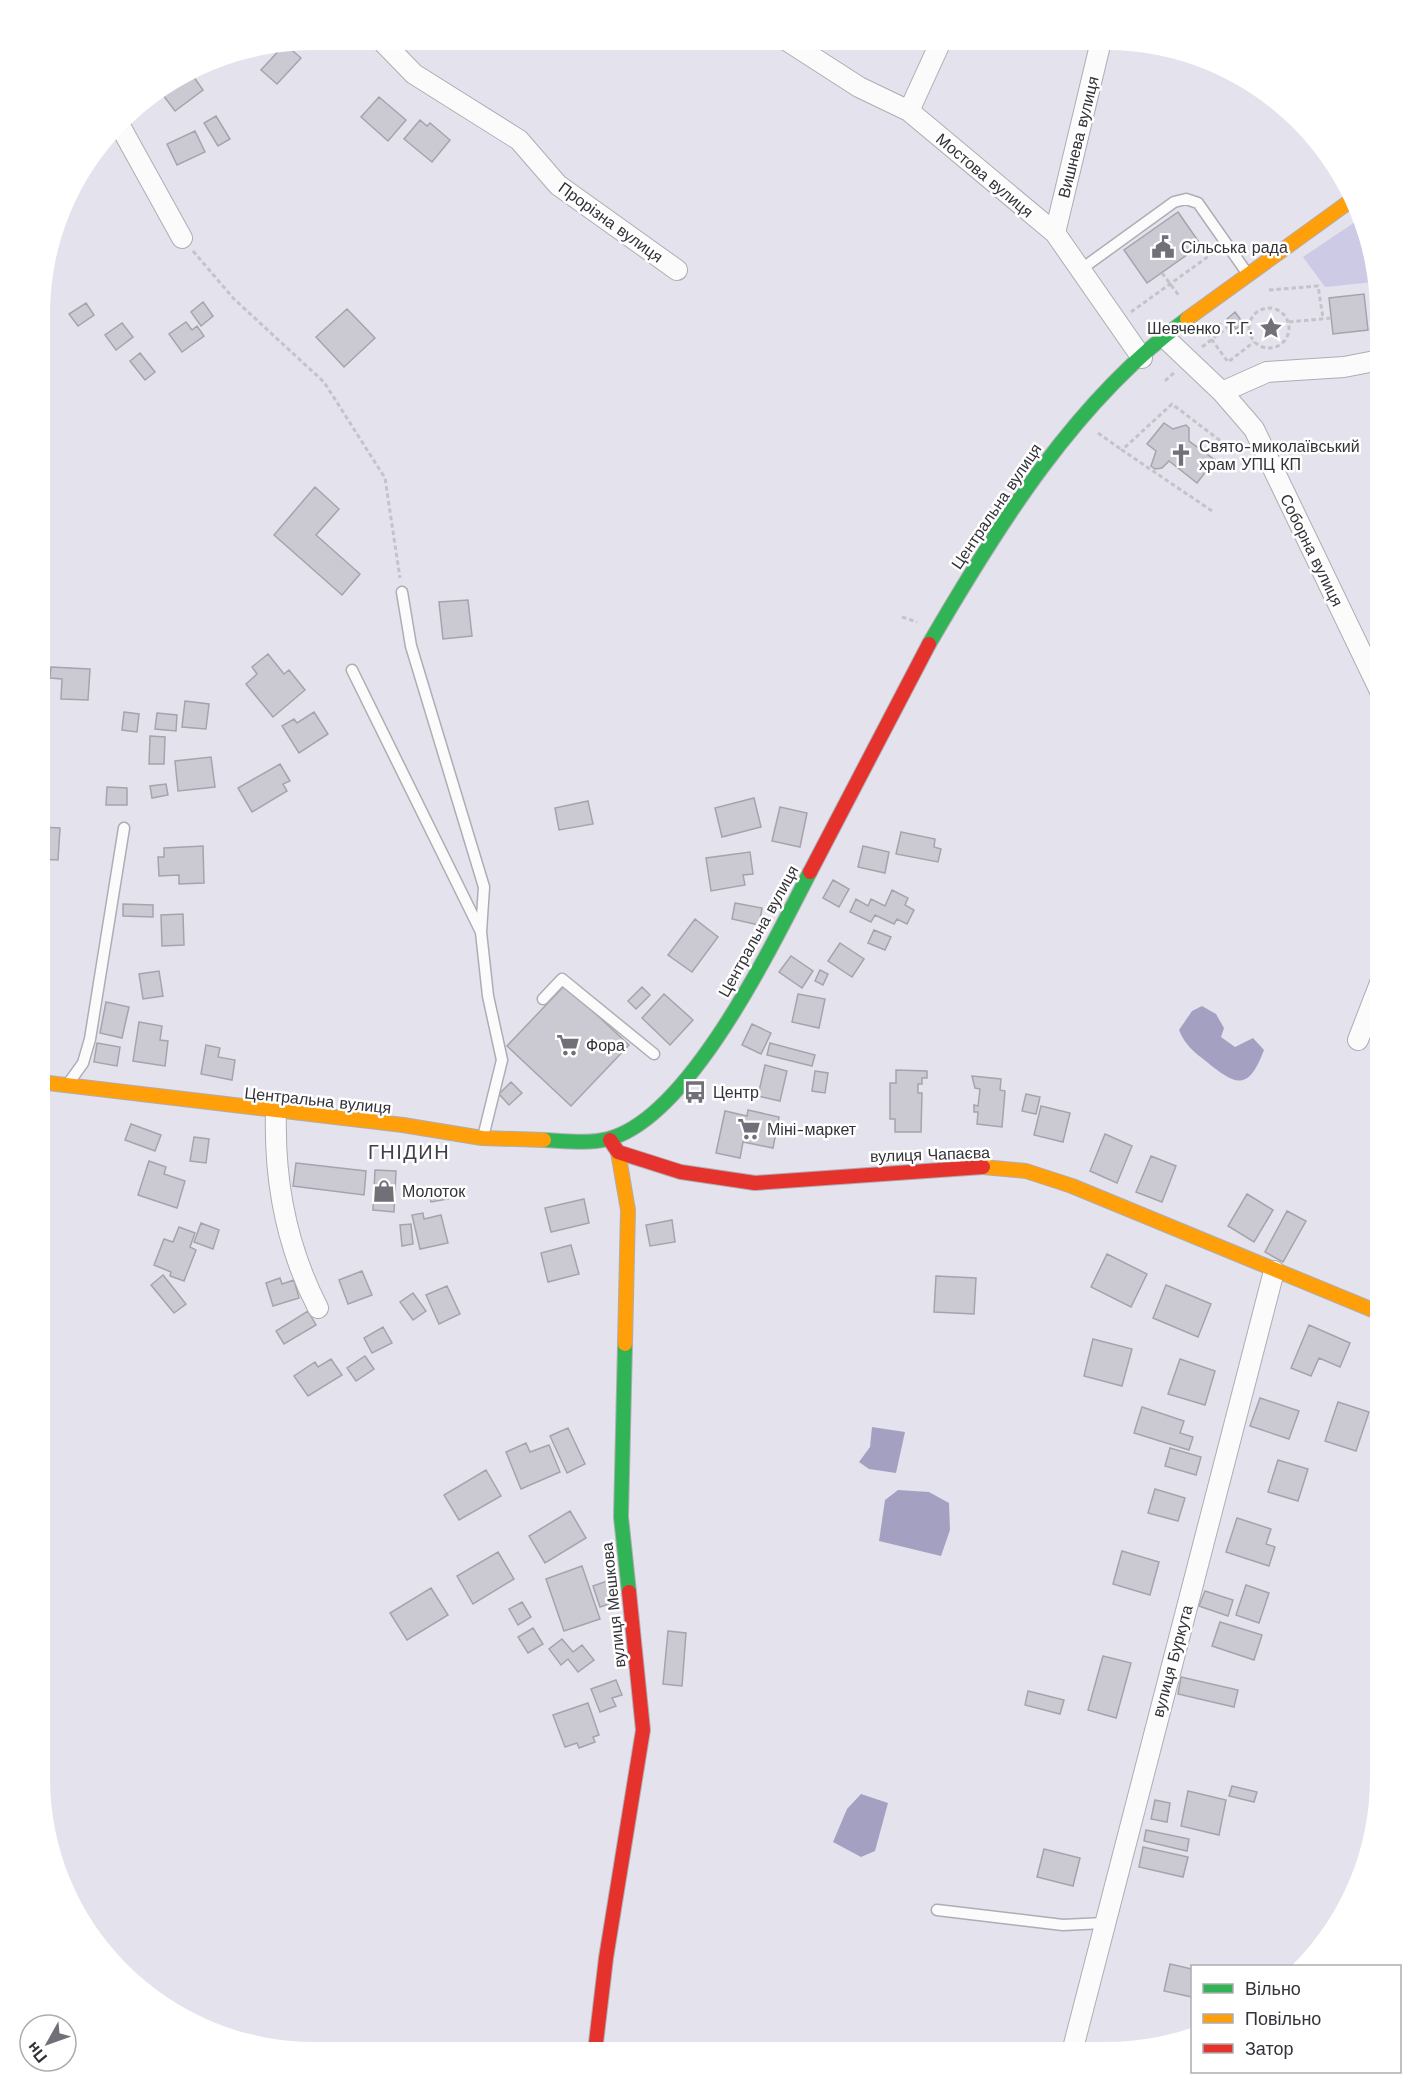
<svg xmlns="http://www.w3.org/2000/svg" width="1419" height="2091" font-family="'Work Sans',sans-serif">
<rect width="100%" height="100%" fill="#e4e2ec"/>
<path fill="#cdcae6" d="M 1358,220 L 1373,282 L 1325,287 L 1303,257 Z"/>
<path fill="#a4a0c2" d="M 1202,1006 L 1216,1014 L 1224,1028 L 1221,1037 L 1235,1047 L 1253,1038 L 1264,1050 C 1249,1090 1237,1087 1207,1062 C 1194,1052 1185,1045 1179,1030 L 1192,1011 Z
M 872,1427 L 905,1432 L 896,1473 L 869,1469 L 859,1462 L 870,1447 Z
M 898,1490 L 929,1492 L 949,1503 L 950,1530 L 941,1556 L 879,1541 L 885,1500 Z
M 861,1794 L 888,1803 L 875,1851 L 861,1857 L 833,1842 L 847,1809 Z"/>
<path fill="#cbcad2" stroke="#a5a4ab" stroke-width="1.5" d="M 285,44 L 301,58 L 277,84 L 261,70 Z
M 191,73 L 203,90 L 175,111 L 160,91 Z
M 379,97 L 406,120 L 388,141 L 361,117 Z
M 216,116 L 230,139 L 218,146 L 204,123 Z
M 420,120 L 427,126 L 430,123 L 450,140 L 432,162 L 404,139 Z
M 195,131 L 205,152 L 177,165 L 167,144 Z
M 1178,212 L 1201,245 L 1147,283 L 1124,250 Z
M 1364,294 L 1368,330 L 1333,334 L 1329,298 Z
M 203,302 L 213,316 L 201,326 L 191,312 Z
M 86,303 L 94,315 L 78,326 L 69,314 Z
M 347,309 L 375,338 L 344,367 L 316,337 Z
M 1235,312 L 1243,323 L 1236,329 L 1227,319 Z
M 186,322 L 192,330 L 197,326 L 204,336 L 182,352 L 169,334 Z
M 122,323 L 133,337 L 116,350 L 105,335 Z
M 140,353 L 155,372 L 145,380 L 130,361 Z
M 1164,423 L 1173,429 L 1186,425 L 1189,428 L 1189,441 L 1215,460 L 1197,483 L 1169,461 L 1162,468 L 1155,469 L 1151,466 L 1156,451 L 1147,444 Z
M 315,487 L 339,509 L 316,535 L 360,574 L 342,595 L 274,535 Z
M 468,600 L 472,636 L 443,639 L 439,602 Z
M 268,654 L 284,674 L 289,670 L 305,690 L 273,717 L 246,684 L 257,674 L 252,667 Z
M 51,667 L 90,669 L 88,700 L 61,699 L 62,679 L 50,678 Z
M 185,701 L 209,704 L 206,729 L 182,727 Z
M 124,712 L 139,714 L 137,732 L 122,730 Z
M 314,712 L 328,734 L 299,753 L 282,726 L 294,719 L 297,723 Z
M 157,713 L 177,715 L 176,731 L 155,729 Z
M 150,736 L 165,737 L 164,764 L 149,764 Z
M 211,757 L 215,787 L 178,791 L 175,761 Z
M 280,764 L 290,781 L 283,784 L 287,791 L 252,812 L 238,788 Z
M 166,784 L 168,795 L 152,798 L 150,786 Z
M 107,787 L 127,788 L 127,805 L 106,805 Z
M 754,798 L 761,827 L 722,837 L 715,808 Z
M 588,801 L 593,824 L 559,830 L 555,808 Z
M 780,807 L 807,813 L 800,847 L 772,841 Z
M 41,827 L 60,828 L 58,860 L 40,859 Z
M 901,832 L 935,839 L 934,847 L 941,849 L 938,862 L 896,854 Z
M 203,846 L 204,883 L 179,884 L 179,875 L 159,876 L 158,857 L 164,857 L 164,848 Z
M 863,846 L 889,852 L 885,873 L 858,867 Z
M 750,852 L 753,874 L 743,875 L 745,885 L 711,891 L 706,858 Z
M 833,880 L 849,889 L 839,907 L 823,898 Z
M 892,890 L 908,898 L 905,905 L 914,910 L 907,924 L 897,919 L 894,924 L 875,915 L 871,922 L 850,912 L 856,899 L 868,906 L 871,899 L 885,906 Z
M 735,903 L 762,908 L 759,925 L 732,919 Z
M 123,904 L 153,905 L 153,917 L 123,916 Z
M 183,914 L 184,945 L 162,946 L 161,915 Z
M 695,919 L 718,937 L 692,972 L 668,955 Z
M 874,930 L 891,937 L 885,950 L 868,943 Z
M 840,943 L 864,959 L 852,977 L 828,961 Z
M 791,956 L 813,971 L 802,988 L 779,972 Z
M 820,970 L 828,974 L 823,985 L 815,981 Z
M 159,971 L 163,996 L 143,999 L 139,974 Z
M 565,985 L 629,1045 L 571,1106 L 507,1046 Z
M 642,987 L 650,995 L 636,1009 L 628,1001 Z
M 664,994 L 693,1020 L 670,1045 L 642,1018 Z
M 798,994 L 825,999 L 819,1028 L 792,1022 Z
M 106,1002 L 129,1007 L 122,1038 L 100,1033 Z
M 139,1022 L 162,1026 L 160,1040 L 168,1041 L 165,1066 L 133,1061 Z
M 752,1024 L 771,1033 L 761,1054 L 742,1045 Z
M 97,1043 L 120,1047 L 117,1066 L 94,1062 Z
M 770,1043 L 815,1055 L 812,1066 L 767,1055 Z
M 206,1045 L 220,1048 L 218,1057 L 235,1060 L 232,1080 L 201,1074 Z
M 765,1065 L 787,1071 L 780,1101 L 758,1096 Z
M 896,1070 L 927,1071 L 927,1078 L 922,1078 L 922,1084 L 918,1084 L 918,1093 L 922,1093 L 921,1132 L 895,1132 L 895,1119 L 890,1119 L 890,1083 L 896,1083 Z
M 815,1071 L 828,1073 L 825,1093 L 812,1091 Z
M 972,1076 L 1001,1079 L 1000,1090 L 1005,1091 L 1002,1127 L 977,1124 L 978,1112 L 974,1112 L 974,1105 L 978,1106 L 980,1089 L 975,1088 Z
M 511,1082 L 522,1093 L 509,1105 L 499,1094 Z
M 1026,1094 L 1040,1097 L 1036,1114 L 1022,1111 Z
M 1041,1106 L 1070,1113 L 1063,1142 L 1034,1135 Z
M 748,1110 L 779,1117 L 773,1148 L 743,1142 L 740,1158 L 716,1153 L 725,1111 L 747,1116 Z
M 131,1124 L 161,1135 L 155,1151 L 125,1140 Z
M 1105,1134 L 1132,1146 L 1117,1183 L 1090,1171 Z
M 194,1137 L 209,1139 L 206,1163 L 190,1161 Z
M 1151,1156 L 1176,1166 L 1162,1202 L 1136,1192 Z
M 149,1161 L 166,1167 L 164,1174 L 185,1181 L 177,1208 L 138,1195 Z
M 296,1163 L 366,1171 L 364,1195 L 293,1186 Z
M 375,1170 L 396,1171 L 394,1212 L 373,1210 Z
M 446,1188 L 448,1199 L 431,1202 L 428,1191 Z
M 1247,1194 L 1273,1210 L 1254,1242 L 1228,1226 Z
M 584,1199 L 589,1223 L 551,1232 L 545,1208 Z
M 1287,1211 L 1306,1221 L 1283,1262 L 1265,1252 Z
M 423,1213 L 424,1219 L 441,1215 L 448,1243 L 420,1249 L 412,1215 Z
M 672,1220 L 675,1242 L 650,1246 L 646,1225 Z
M 201,1223 L 219,1230 L 213,1249 L 194,1242 Z
M 411,1224 L 413,1244 L 402,1246 L 400,1225 Z
M 179,1227 L 195,1233 L 190,1247 L 196,1250 L 184,1281 L 170,1276 L 171,1272 L 154,1265 L 164,1239 L 173,1242 Z
M 571,1245 L 579,1274 L 548,1282 L 541,1253 Z
M 1107,1254 L 1147,1274 L 1131,1307 L 1091,1287 Z
M 362,1271 L 372,1295 L 348,1304 L 339,1280 Z
M 163,1275 L 186,1304 L 174,1313 L 151,1285 Z
M 936,1276 L 976,1278 L 974,1314 L 934,1312 Z
M 280,1278 L 282,1284 L 294,1280 L 299,1298 L 273,1306 L 266,1283 Z
M 1166,1285 L 1211,1304 L 1198,1337 L 1153,1318 Z
M 447,1286 L 460,1314 L 439,1324 L 426,1295 Z
M 413,1293 L 426,1311 L 413,1320 L 400,1302 Z
M 308,1311 L 316,1325 L 284,1344 L 276,1331 Z
M 1309,1325 L 1350,1343 L 1340,1367 L 1319,1358 L 1311,1376 L 1291,1368 Z
M 383,1327 L 392,1343 L 372,1353 L 364,1338 Z
M 1093,1339 L 1132,1349 L 1122,1386 L 1084,1376 Z
M 365,1356 L 374,1369 L 356,1381 L 347,1368 Z
M 331,1359 L 342,1375 L 308,1396 L 294,1376 L 315,1362 L 318,1367 Z
M 1180,1359 L 1215,1371 L 1205,1405 L 1168,1394 Z
M 1260,1398 L 1299,1411 L 1289,1439 L 1250,1426 Z
M 1338,1402 L 1369,1412 L 1356,1451 L 1325,1441 Z
M 1142,1407 L 1184,1421 L 1180,1433 L 1193,1437 L 1189,1450 L 1134,1433 Z
M 568,1428 L 585,1464 L 567,1473 L 550,1436 Z
M 526,1443 L 530,1452 L 549,1445 L 560,1472 L 521,1489 L 506,1452 Z
M 1170,1448 L 1201,1457 L 1196,1475 L 1165,1466 Z
M 1278,1460 L 1308,1469 L 1298,1501 L 1268,1492 Z
M 486,1470 L 501,1496 L 459,1520 L 444,1495 Z
M 1155,1489 L 1185,1498 L 1178,1521 L 1148,1513 Z
M 570,1511 L 586,1538 L 545,1563 L 529,1536 Z
M 1237,1518 L 1271,1529 L 1266,1544 L 1275,1547 L 1269,1566 L 1226,1552 Z
M 1122,1551 L 1159,1562 L 1150,1595 L 1113,1584 Z
M 498,1552 L 514,1579 L 473,1604 L 457,1576 Z
M 582,1566 L 600,1619 L 564,1631 L 546,1579 Z
M 613,1579 L 615,1602 L 600,1607 L 593,1586 Z
M 1246,1585 L 1269,1593 L 1259,1623 L 1236,1615 Z
M 431,1588 L 448,1615 L 407,1640 L 390,1613 Z
M 1205,1591 L 1233,1600 L 1228,1616 L 1199,1606 Z
M 522,1602 L 531,1617 L 518,1625 L 509,1609 Z
M 1220,1622 L 1262,1635 L 1254,1660 L 1212,1646 Z
M 533,1628 L 543,1644 L 528,1653 L 518,1637 Z
M 668,1631 L 686,1633 L 682,1686 L 663,1684 Z
M 562,1639 L 573,1652 L 582,1645 L 594,1660 L 578,1672 L 568,1659 L 561,1665 L 549,1649 Z
M 1103,1656 L 1131,1663 L 1116,1718 L 1088,1710 Z
M 1181,1677 L 1238,1690 L 1234,1707 L 1178,1694 Z
M 616,1680 L 622,1695 L 612,1698 L 616,1706 L 600,1712 L 591,1689 Z
M 1028,1691 L 1064,1700 L 1060,1714 L 1025,1705 Z
M 588,1703 L 599,1735 L 593,1737 L 595,1742 L 579,1748 L 577,1743 L 565,1747 L 553,1715 Z
M 1232,1786 L 1257,1792 L 1254,1802 L 1229,1796 Z
M 1188,1791 L 1226,1800 L 1219,1835 L 1181,1826 Z
M 1155,1800 L 1170,1803 L 1167,1822 L 1151,1819 Z
M 1146,1830 L 1189,1839 L 1187,1851 L 1144,1841 Z
M 1143,1847 L 1188,1857 L 1183,1877 L 1139,1867 Z
M 1044,1849 L 1080,1858 L 1073,1886 L 1037,1877 Z
M 1170,1964 L 1192,1969 L 1192,1997 L 1164,1991 Z"/>
<g fill="none" stroke-linecap="round" stroke-linejoin="round">
<g stroke="#aeadb4" stroke-width="13">
<path id="lane" d="M 1080,270 L 1174,202 L 1186,199 L 1198,203 L 1247,273
M 402,592 L 411,646 L 484,887 L 481,932
M 352,670 L 481,932 L 488,996 L 502,1060 L 483,1137
M 543,999 L 562,979 L 654,1054
M 68,1084 L 83,1063 L 90,1039 L 124,828
M 937,1910 L 1063,1925 L 1104,1923"/>
</g>
<g stroke="#aeadb4" stroke-width="22">
<path id="street" d="M 380,39 L 414,74 L 519,140 L 558,185 L 677,270
M 786,40 L 859,87 L 909,111 L 1055,233 L 1142,358
M 909,111 L 941,41
M 119,124 L 182,238
M 1055,233 L 1101,41
M 1163,336 L 1222,392 L 1254,429 L 1380,691
M 1222,392 L 1267,372 L 1344,367 L 1380,360
M 1358,1040 L 1380,983
M 276,1112 C 274,1181 286,1246 318,1308
M 1072,2052 L 1274,1271"/>
</g>
<g stroke="#aeadb4" stroke-width="16">
<path id="fast" d="M 929,644 C 997,527 1076,399 1187,319
M 544,1140 C 565,1141 588,1144 608,1139 C 690,1118 773,943 810,872
M 625,1344 L 621,1517 L 629,1592"/>
</g>
<g stroke="#aeadb4" stroke-width="16">
<path id="slow" d="M 1187,319 L 1353,199
M 40,1082 L 403,1125 L 482,1138 L 544,1140
M 618,1152 L 628,1210 L 625,1344
M 983,1167 L 1026,1171 L 1072,1186 L 1380,1313"/>
</g>
<g stroke="#aeadb4" stroke-width="16">
<path id="jam" d="M 810,872 L 929,644
M 610,1140 L 618,1152 L 681,1172 L 755,1183 L 983,1167
M 595,2051 L 606,1958 L 643,1730 L 629,1592"/>
</g>
<path stroke="#c4c4c8" stroke-width="3" stroke-dasharray="4.5 3" stroke-linecap="butt" d="M 193,251 L 234,299 L 324,382 L 385,478 L 400,578
M 1162,273 L 1180,297
M 1269,290 L 1318,286 L 1323,318
M1249 328a20 20 0 1 1 40 0a20 20 0 1 1-40 0Z
M 1131,312 L 1216,251
M 1289,322 L 1331,318
M 1207,333 L 1228,362 L 1254,342
M 1219,334 L 1220,323
M 1202,347 L 1232,324
M 1165,381 L 1175,372
M 1098,433 L 1122,450
M 1212,511 L 1122,450 L 1172,404 L 1235,452
M 902,617 L 917,622"/>
<use href="#lane" stroke="#fbfbfc" stroke-width="10"/>
<use href="#street" stroke="#fbfbfc" stroke-width="20"/>
<use href="#fast" stroke="#30b455" stroke-width="14"/>
<use href="#slow" stroke="#ff9f0a" stroke-width="14"/>
<use href="#jam" stroke="#e5322d" stroke-width="14"/>
</g>
<defs>
<g id="civic-bare" transform="scale(1.8)"><path d="M-.6-6.5H3V-4.5H.6V-3L4-1V1h2V6H-6V1h2V-1L-.6-3ZM-1.2 2.5V6h2.4V2.5Z" fill="#717078" stroke="#fff" stroke-width="2.5" paint-order="stroke"/></g>
<g id="sight-bare" transform="scale(1.8)"><path d="M0-6L1.8-2.2L6-1.7L2.9 1.2L3.7 5.4L0 3.3L-3.7 5.4L-2.9 1.2L-6-1.7L-1.8-2.2Z" fill="#717078" stroke="#fff" stroke-width="2.5" paint-order="stroke"/></g>
<g id="church-bare" transform="scale(1.8)"><path d="M-1.2-6h2.4v3.5h3.3v2.4h-3.3V6h-2.4V-.1h-3.3v-2.4h3.3Z" fill="#717078" stroke="#fff" stroke-width="2.5" paint-order="stroke"/></g>
<g id="supermarket-bare" transform="scale(1.8)"><path d="M-6-5.5h2.5l.6 2H6L4.5 2H-2.5L-4.4-4H-6ZM-1.5 3.2a1.3 1.3 0 1 0 .1 0ZM3 3.2a1.3 1.3 0 1 0 .1 0Z" fill="#717078" stroke="#fff" stroke-width="2.5" paint-order="stroke"/></g>
<g id="bus-bare" transform="scale(1.8)"><path d="M-5-6H5V4H4V6H2V4H-2V6H-4V4H-5ZM-3.5-4V0h7V-4ZM-3.5 1.2v1.5H-2V1.2ZM2 1.2v1.5H3.5V1.2Z" fill="#717078" stroke="#fff" stroke-width="2.5" paint-order="stroke"/></g>
<g id="shop-bare" transform="scale(1.8)"><path d="M-5-2.5h2.3a2.7 3.5 0 0 1 5.4 0H5L5.5 6h-11ZM-1.5-2.5h3a1.5 2.3 0 0 0-3 0Z" fill="#717078" stroke="#fff" stroke-width="2.5" paint-order="stroke"/></g>
</defs>
<g fill-rule="evenodd">
<use href="#civic-bare" x="1163" y="247"/>
<use href="#sight-bare" x="1271" y="328"/>
<use href="#church-bare" x="1181" y="455"/>
<use href="#supermarket-bare" x="568" y="1045"/>
<use href="#bus-bare" x="695" y="1092"/>
<use href="#supermarket-bare" x="749" y="1129"/>
<use href="#shop-bare" x="384" y="1191"/>
</g>
<g text-anchor="middle" stroke-width="5" stroke-linejoin="round" paint-order="stroke">
<g font-size="16" fill="#333239" stroke="#fff">
<text transform="translate(1078 137) rotate(-76)" y="6">Вишнева вулиця</text>
<text transform="translate(985 175) rotate(40)" y="6">Мостова вулиця</text>
<text transform="translate(611 222) rotate(36)" y="6">Прорізна вулиця</text>
<text transform="translate(996 506) rotate(-56)" y="6">Центральна вулиця</text>
<text transform="translate(1312 550) rotate(64)" y="6">Соборна вулиця</text>
<text transform="translate(758 931) rotate(-61)" y="6">Центральна вулиця</text>
<text transform="translate(318 1100) rotate(6)" y="6">Центральна вулиця</text>
<text transform="translate(930 1154) rotate(-2)" y="6">вулиця Чапаєва</text>
<text transform="translate(613 1605) rotate(-96)" y="6">вулиця Мешкова</text>
<text transform="translate(1172 1661) rotate(-75)" y="6">вулиця Буркута</text>
</g>
<g font-size="16" fill="#333239" stroke="#fff" text-anchor="start">
<text x="1181" y="253">Сільська рада</text>
<text x="1253" y="334" text-anchor="end">Шевченко Т.Г.</text>
<text x="1199" y="452">Свято-миколаївський<tspan x="1199" dy="18">храм УПЦ КП</tspan></text>
<text x="586" y="1051">Фора</text>
<text x="713" y="1098">Центр</text>
<text x="767" y="1135">Міні-маркет</text>
<text x="402" y="1197">Молоток</text>
</g>
<g font-size="20" letter-spacing="1.5" fill="#403f4c" stroke="#fff">
<text x="409" y="1159">ГНІДИН</text>
</g>
</g>
<path d="M0 0H1419V2091H0ZM314 50H1106A264 264 0 0 1 1370 314V1778A264 264 0 0 1 1106 2042H314A264 264 0 0 1 50 1778V314A264 264 0 0 1 314 50Z" fill="#fff" fill-rule="evenodd"/>
<rect x="1191" y="1965" width="210" height="108" fill="#ffffff" stroke="#adadb0" stroke-width="1.5"/>
<rect x="1203" y="1984" width="30" height="9" fill="#30b455" stroke="#adadb0" stroke-width="1.5"/>
<text x="1245" y="1995" font-size="18" fill="#333239">Вільно</text>
<rect x="1203" y="2014" width="30" height="9" fill="#ff9f0a" stroke="#adadb0" stroke-width="1.5"/>
<text x="1245" y="2025" font-size="18" fill="#333239">Повільно</text>
<rect x="1203" y="2044" width="30" height="9" fill="#e5322d" stroke="#adadb0" stroke-width="1.5"/>
<text x="1245" y="2055" font-size="18" fill="#333239">Затор</text>
<g transform="translate(48 2043) rotate(230)"><circle r="28" fill="#ffffff" stroke="#adadb0" stroke-width="1.5"/>
<path d="M0-4.5L10 22L0 15L-10 22Z" fill="#717078"/>
<text y="-9" font-size="16" font-weight="bold" text-anchor="middle" fill="#333239">Пн</text>
</g>
</svg>
